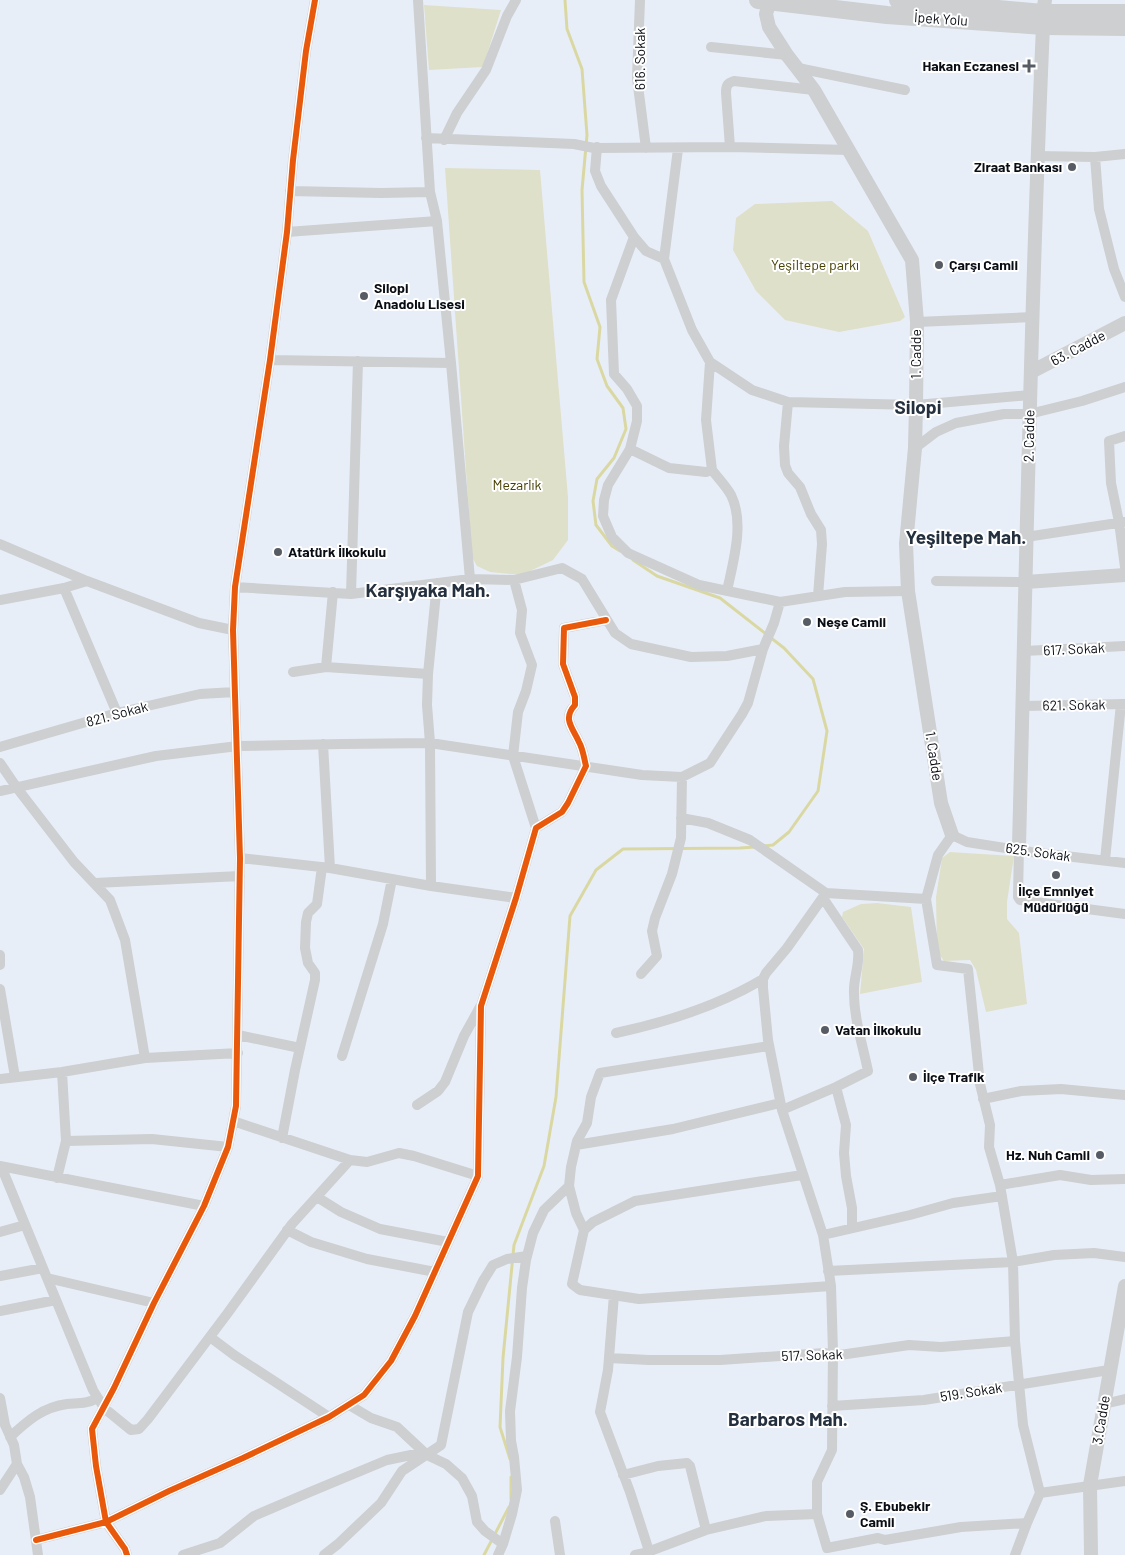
<svg xmlns="http://www.w3.org/2000/svg" width="1125" height="1555" font-family="Barlow,sans-serif">
<rect width="100%" height="100%" fill="#e8eef8"/>
<path fill="#dfe0c9" d="M 424,5 L 501,10 L 483,67 L 429,70 Z
M 445,168 L 540,170 L 568,497 L 568,540 L 553,560 L 522,575 L 490,572 L 477,566 L 472,557 Z
M 832,201 L 868,231 L 905,317 L 900,321 L 839,332 L 785,320 L 756,291 L 733,250 L 736,218 L 755,204 Z
M 950,852 L 1014,856 L 1007,902 L 1007,919 L 1019,933 L 1027,1004 L 986,1012 L 976,970 L 970,960 L 944,961 L 937,951 L 936,897 L 942,858 Z
M 877,903 L 911,907 L 922,982 L 860,994 L 864,949 L 842,917 L 843,912 L 861,904 Z"/>
<g fill="none" stroke-linecap="round" stroke-linejoin="round">
<path stroke="#dad8a2" stroke-width="3" d="M 565,0 L 567,29 L 582,69 L 587,135 L 582,190 L 584,282 L 600,327 L 597,359 L 607,386 L 623,408 L 626,429 L 614,458 L 597,479 L 593,501 L 596,525 L 612,546 L 620,551
M 633,560 L 657,576 L 720,598 L 784,648 L 813,679 L 827,731 L 818,791 L 789,832 L 773,845 L 763,846
M 510,1459 L 500,1427 L 503,1358 L 514,1245 L 544,1166 L 556,1097 L 570,916 L 596,870 L 623,849 L 740,848 L 755,847
M 511,1499 L 511,1477
M 484,1555 L 509,1507"/>
<path stroke="#cdcfd1" stroke-width="10" d="M 640,0 L 637,78 L 646,148
M 711,47 L 787,55
M 798,68 L 905,90
M 426,138 L 574,144 L 594,148 L 730,147 L 849,150
M 444,140 L 457,113 L 486,70 L 507,16 L 516,0
M 597,147 L 595,171 L 601,186 L 634,237 L 646,251 L 664,259
M 730,147 L 726,93 C 726,86 727,83 734,81 L 814,90
M 678,149 L 664,259 L 692,330 L 710,362 L 752,390 L 788,402 L 916,405 L 1030,395
M 1037,156 L 1095,157 L 1125,154
M 1095,157 L 1099,209 L 1114,269 L 1125,297
M 290,191 L 381,193 L 430,192
M 287,232 L 437,221
M 634,237 L 611,300 L 614,374 L 627,389 L 637,406 L 637,421 L 630,449 L 608,485 L 604,500 L 603,516 L 612,537 L 628,553 L 699,585 L 780,602 L 845,592 L 908,591
M 917,322 L 1033,317
M 270,360 L 451,363 L 437,221 L 430,192 L 418,0
M 451,363 L 470,579
M 788,402 L 784,446 L 785,465 L 788,473 L 800,487 L 811,514 L 821,530 L 822,544 L 818,596
M 1125,436 L 1109,441 L 1111,483 L 1119,522 L 1125,567
M 915,448 L 936,432 L 956,423 L 1004,414 L 1029,414 L 1082,401 L 1125,387
M 630,449 L 669,468 L 706,472 L 712,470 L 706,420 L 710,362
M 712,470 C 718,478 726,486 731,495 C 745,523 733,562 727,591
M 1026,537 L 1124,522
M 0,544 L 87,581 L 199,623 L 233,630
M 514,580 L 522,610 L 520,633 L 532,665 L 526,691 L 518,712 L 513,756 L 536,828
M 936,581 L 1026,582
M 235,587 L 351,594 L 470,579 L 514,580 L 562,568 L 582,579 L 615,633 L 631,644 L 691,657 L 727,656 L 763,649
M 64,588 L 117,713
M 351,594 L 358,361
M 0,600 L 64,588 L 87,581
M 1024,651 L 1125,646
M 326,667 L 333,592
M 293,672 L 326,667 L 428,674
M 1023,706 L 1125,704
M 323,744 L 330,868
M 0,747 L 117,713 L 200,694 L 235,692
M 0,763 L 17,788 L 74,862 L 110,900 L 125,940 L 145,1058
M 0,791 L 156,756 L 238,746 L 343,744 L 430,743 L 642,775 L 682,777 L 710,763 L 742,714 L 748,703 L 763,649 L 774,623 L 780,602
M 681,818 L 708,823 L 750,840 L 826,893 L 926,899
M 1019,846 L 1018,897 L 1020,900 L 1125,914
M 240,858 L 330,868 L 431,886 L 516,898
M 1105,860 L 1121,704
M 95,883 L 240,876
M 431,886 L 430,743 L 427,705 L 428,674 L 437,583
M 826,893 L 787,948 L 766,973 L 763,979 L 763,988 L 768,1040 L 782,1110 L 823,1235 L 831,1286 L 833,1352 L 832,1450 L 817,1482 L 817,1514 L 827,1548 L 878,1538 L 885,1540 L 961,1527 L 1027,1523
M 0,955 L 0,965
M 641,974 L 657,956 L 652,931 L 655,918 L 672,874 L 681,838 L 682,777
M 0,989 L 15,1077
M 616,1033 C 667,1022 718,1006 763,979
M 238,1035 L 300,1048
M 342,1056 L 383,924 L 392,879
M 0,1079 L 62,1072 L 145,1058 L 238,1053
M 836,1087 L 846,1125 L 844,1153 L 846,1176 L 852,1208 L 852,1228
M 983,1099 L 1021,1091 L 1061,1089 L 1125,1095
M 417,1105 L 438,1091 L 445,1082 L 464,1036 L 480,1007
M 782,1110 L 836,1087 L 868,1071 C 863,1046 854,1019 854,993 C 853,979 860,965 858,950 L 823,898
M 233,1121 L 350,1160 L 367,1162 L 399,1153 L 414,1156 L 478,1176
M 282,1138 L 295,1070 L 315,980 L 315,973 L 308,963 L 305,948 L 306,922 L 308,913 L 317,904 L 322,867
M 66,1141 L 152,1139 L 228,1147
M 576,1145 L 673,1129 L 780,1103
M 0,1166 L 204,1206
M 1,1166 L 93,1390 L 104,1408 L 131,1430 L 139,1429 L 148,1419 L 227,1314 L 292,1224 L 350,1160
M 802,1175 L 635,1201 L 593,1222 L 584,1230 L 572,1284 L 580,1290 L 639,1299 L 831,1286
M 57,1178 L 66,1141 L 62,1072
M 1000,1185 L 1060,1175 L 1091,1180 L 1125,1179
M 317,1197 L 341,1212 L 380,1229 L 448,1242
M 287,1230 L 311,1242 L 367,1259 L 435,1272
M 584,1230 L 576,1213 L 569,1186 L 571,1167 L 577,1141 L 587,1123 L 591,1097 L 600,1073 L 769,1046
M 0,1232 L 25,1225
M 823,1235 L 910,1215 L 953,1203 L 1002,1196
M 828,1271 L 1013,1262 L 1054,1255 L 1094,1253 L 1125,1257
M 0,1276 L 43,1268
M 47,1278 L 154,1303
M 614,1295 L 608,1370 L 600,1412 L 630,1492 L 649,1551
M 0,1311 L 56,1300
M 210,1337 L 234,1355 L 329,1417
M 609,1358 L 649,1360 L 720,1360 L 825,1353 L 833,1356 L 909,1345 L 941,1347 L 1015,1341
M 0,1398 L 5,1425 L 14,1445 L 17,1464 L 24,1477 L 30,1497 L 38,1555
M 1104,1404 L 1125,1399
M 349,1405 L 371,1418 L 397,1427 L 427,1455
M 832,1406 L 924,1400 L 1109,1370
M 10,1437 C 27,1421 43,1407 67,1404 C 80,1403 86,1404 98,1398
M 623,1475 L 658,1466 L 687,1463 L 690,1466 L 706,1530
M 0,1490 L 17,1464
M 1040,1493 L 1125,1481
M 555,1521 L 560,1555
M 36,1540 L 106,1522 L 169,1491 L 243,1458 L 329,1417 L 364,1395 L 391,1361 L 415,1316 L 478,1176 L 481,1006 L 516,898 L 536,828 L 562,812 L 568,803 L 586,766 C 584,758 583,749 579,742 C 573,728 562,719 575,705 L 575,697 L 563,664 L 564,628 L 606,620
M 127,1555 L 125,1549 L 106,1522 L 96,1466 L 92,1429 L 114,1388 L 154,1303 L 204,1206 L 228,1147 L 236,1106 L 240,858 L 233,630 L 235,587 L 270,360 L 287,232 L 293,160 L 306,51 L 315,0
M 183,1555 L 220,1543 L 254,1516 L 310,1492 L 387,1460 L 411,1455 L 427,1455 L 446,1464 L 462,1478 L 472,1496 L 477,1522 L 485,1531 L 503,1544
M 324,1555 L 338,1544 L 381,1503 L 402,1471 L 441,1445 L 468,1312 L 483,1281 L 493,1265 L 507,1259 L 527,1256
M 498,1555 L 503,1544 L 512,1514 L 517,1490 L 514,1457 L 511,1441 L 510,1411 L 517,1357 L 522,1288 L 526,1260 L 533,1233 L 544,1210 L 569,1186
M 635,1555 L 645,1553 L 706,1530 L 766,1516 L 817,1514
M 1015,1555 L 1027,1523 L 1040,1493 L 1023,1425 L 1015,1341 L 1013,1262 L 1000,1185 L 989,1147 L 990,1125 L 980,1084 L 968,969 L 937,965 L 926,899 L 938,855 L 952,835 L 967,842 L 1031,852 L 1125,863"/>
<path stroke="#cdcfd1" stroke-width="14" d="M 770,0 L 766,14 L 769,27 L 787,55 L 814,90 L 912,260 L 917,322 L 916,405 L 915,448 L 906,544 L 908,591 L 941,803 L 952,835
M 1043,13 L 1045,0
M 1031,372 L 1125,323
M 1026,582 L 1125,575
M 1019,846 C 1026,573 1031,299 1043,26
M 1091,1555 L 1090,1485 L 1125,1286"/>
<path stroke="#cdcfd1" stroke-width="18" d="M 758,0 L 887,15 L 1043,26 L 1125,27
M 898,0 L 1043,13 L 1125,13"/>
<g stroke="#fff" stroke-width="9">
<path id="cycleway" d="M 36,1540 L 106,1522 L 169,1491 L 243,1458 L 329,1417 L 364,1395 L 391,1361 L 415,1316 L 478,1176 L 481,1006 L 516,898 L 536,828 L 562,812 L 568,803 L 586,766 C 584,758 583,749 579,742 C 573,728 562,719 575,705 L 575,697 L 563,664 L 564,628 L 606,620
M 127,1555 L 125,1549 L 106,1522 L 96,1466 L 92,1429 L 114,1388 L 154,1303 L 204,1206 L 228,1147 L 236,1106 L 240,858 L 233,630 L 235,587 L 270,360 L 287,232 L 293,160 L 306,51 L 315,0"/>
</g>
<use href="#cycleway" stroke="#e8590c" stroke-width="6"/>
</g>
<g fill="#575c64" stroke="#fff" stroke-width="2">
<path d="M1026.5 58.5h5v5h5v5h-5v5h-5v-5h-5v-5h5z"/>
<circle cx="1072" cy="167" r="5"/>
<circle cx="939" cy="265" r="5"/>
<circle cx="364" cy="296" r="5"/>
<circle cx="278" cy="552" r="5"/>
<circle cx="807" cy="622" r="5"/>
<circle cx="1056" cy="875" r="5"/>
<circle cx="825" cy="1030" r="5"/>
<circle cx="913" cy="1077" r="5"/>
<circle cx="1100" cy="1155" r="5"/>
<circle cx="850" cy="1514" r="5"/>
</g>
<g text-anchor="middle" stroke-width="4" stroke-linejoin="round" paint-order="stroke">
<g font-size="14" fill="#090d14" stroke="#fff">
<text transform="translate(941 19) rotate(4)" y="5">İpek Yolu</text>
<text transform="translate(640 59) rotate(-90)" y="5">616. Sokak</text>
<text transform="translate(1078 348) rotate(-28)" y="5">63. Cadde</text>
<text transform="translate(916 354) rotate(-90)" y="5">1. Cadde</text>
<text transform="translate(1029 436) rotate(-89)" y="5">2. Cadde</text>
<text transform="translate(1074 649) rotate(-3)" y="5">617. Sokak</text>
<text transform="translate(1074 705) rotate(-1)" y="5">621. Sokak</text>
<text transform="translate(117 714) rotate(-15)" y="5">821. Sokak</text>
<text transform="translate(934 756) rotate(81)" y="5">1. Cadde</text>
<text transform="translate(1038 852) rotate(8)" y="5">625. Sokak</text>
<text transform="translate(812 1355) rotate(-2)" y="5">517. Sokak</text>
<text transform="translate(971 1392) rotate(-9)" y="5">519. Sokak</text>
<text transform="translate(1101 1420) rotate(-81)" y="5">3.Cadde</text>
</g>
<g font-size="14" font-weight="bold" fill="#090d14" stroke="#fff" text-anchor="start">
<text x="1019" y="71" text-anchor="end">Hakan Eczanesi</text>
<text x="1062" y="172" text-anchor="end">Ziraat Bankası</text>
<text x="949" y="270">Çarşı Camii</text>
<text x="374" y="293">Silopi<tspan x="374" dy="16">Anadolu Lisesi</tspan></text>
<text x="288" y="557">Atatürk İlkokulu</text>
<text x="817" y="627">Neşe Camii</text>
<text x="1056" y="896" text-anchor="middle">İlçe Emniyet<tspan x="1056" dy="16">Müdürlüğü</tspan></text>
<text x="835" y="1035">Vatan İlkokulu</text>
<text x="923" y="1082">İlçe Trafik</text>
<text x="1090" y="1160" text-anchor="end">Hz. Nuh Camii</text>
<text x="860" y="1511">Ş. Ebubekir<tspan x="860" dy="16">Camii</tspan></text>
</g>
<g font-size="14" fill="#464000" stroke="#fff">
<text x="815" y="270">Yeşiltepe parkı</text>
<text x="517" y="490">Mezarlık</text>
</g>
<g font-size="19" font-weight="bold" fill="#25303f" stroke="#fff">
<text x="918" y="414">Silopi</text>
<text x="966" y="544">Yeşiltepe Mah.</text>
<text x="428" y="597">Karşıyaka Mah.</text>
<text x="788" y="1426">Barbaros Mah.</text>
</g>
</g>
</svg>
